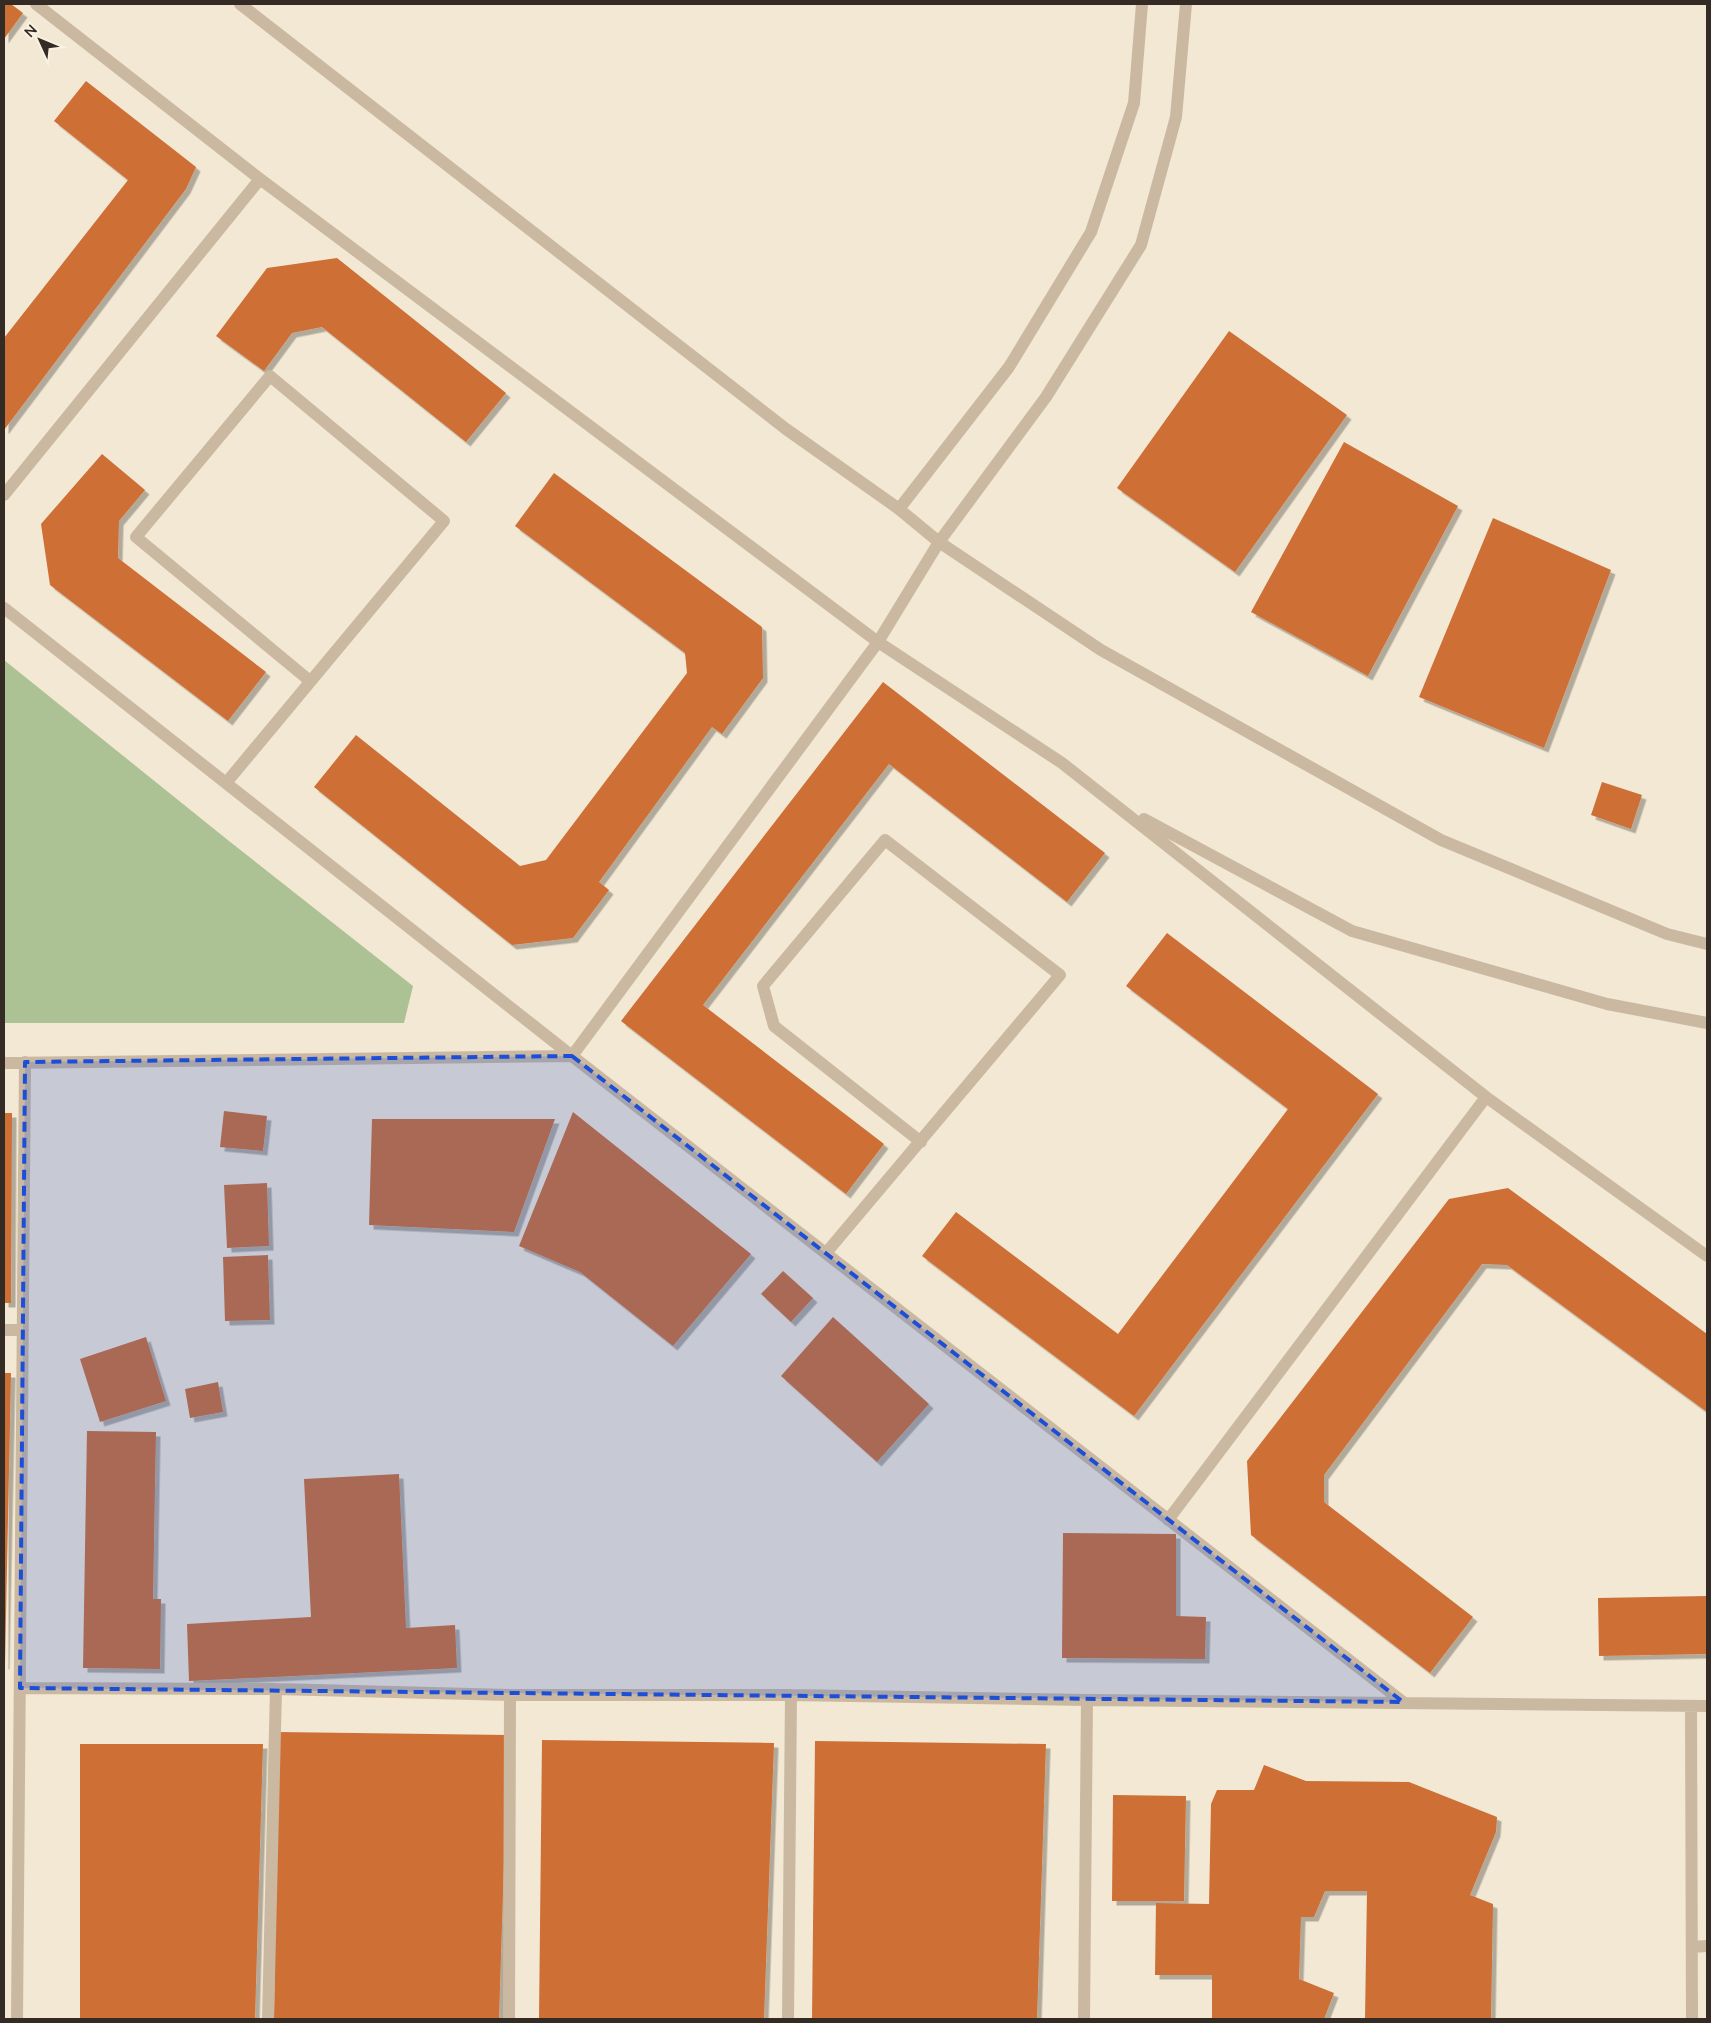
<svg xmlns="http://www.w3.org/2000/svg" width="1711" height="2023" font-family="Lato,sans-serif">
<defs>
<filter id="shadow"><feDropShadow dx="4.5" dy="4.5" stdDeviation="0" flood-color="#0004"/></filter>
</defs>
<rect width="100%" height="100%" fill="#f2e8d4"/>
<path fill="#acc194" d="M 4,660 L 229,841 L 413,986 L 404,1023 L 4,1023 Z"/>
<path fill="#ce6f36" filter="url(#shadow)" d="M 4,4 L 11,4 L 23,13 L 4,39 Z
M 86,81 L 196,167 L 186,189 L 4,430 L 4,338 L 128,180 L 54,121 Z
M 337,258 L 506,393 L 466,442 L 322,327 L 292,333 L 264,371 L 216,336 L 267,268 Z
M 1229,331 L 1347,415 L 1235,572 L 1117,488 Z
M 1344,442 L 1458,506 L 1368,676 L 1251,612 Z
M 102,454 L 145,490 L 119,521 L 118,558 L 266,672 L 228,721 L 50,585 L 41,524 Z
M 554,473 L 762,627 L 763,678 L 722,734 L 712,727 L 599,882 L 609,890 L 573,938 L 512,945 L 314,787 L 356,735 L 520,866 L 546,860 L 687,673 L 685,653 L 515,526 Z
M 1493,518 L 1611,570 L 1544,748 L 1419,697 Z
M 883,682 L 1105,853 L 1067,902 L 889,764 L 703,1005 L 884,1144 L 846,1194 L 621,1021 Z
M 1602,782 L 1642,795 L 1631,829 L 1591,815 Z
M 1167,933 L 1378,1094 L 1134,1416 L 922,1256 L 956,1212 L 1118,1334 L 1288,1109 L 1126,986 Z
M 224,1111 L 267,1116 L 263,1151 L 220,1147 Z
M 573,1112 L 751,1254 L 673,1346 L 580,1272 L 519,1246 Z
M 4,1113 L 12,1113 L 11,1303 L 4,1303 Z
M 372,1119 L 555,1119 L 514,1232 L 369,1225 Z
M 267,1183 L 269,1246 L 227,1248 L 224,1185 Z
M 1508,1188 L 1707,1334 L 1707,1412 L 1507,1265 L 1482,1264 L 1324,1475 L 1324,1502 L 1473,1617 L 1430,1673 L 1251,1535 L 1247,1461 L 1449,1199 Z
M 268,1255 L 270,1320 L 225,1321 L 223,1257 Z
M 783,1271 L 813,1298 L 791,1322 L 761,1294 Z
M 833,1317 L 929,1404 L 877,1462 L 781,1376 Z
M 146,1337 L 166,1401 L 100,1422 L 80,1359 Z
M 4,1373 L 11,1373 L 5,1665 L 4,1665 Z
M 218,1382 L 223,1412 L 190,1418 L 185,1389 Z
M 87,1431 L 156,1432 L 153,1599 L 161,1599 L 160,1669 L 83,1668 Z
M 399,1474 L 406,1628 L 455,1625 L 457,1668 L 189,1681 L 187,1624 L 311,1617 L 304,1479 Z
M 1063,1533 L 1176,1534 L 1176,1616 L 1206,1617 L 1205,1659 L 1062,1658 Z
M 1707,1596 L 1707,1654 L 1599,1656 L 1598,1598 Z
M 277,1732 L 508,1735 L 499,2019 L 274,2019 Z
M 542,1740 L 774,1743 L 764,2019 L 539,2019 Z
M 815,1741 L 1046,1744 L 1037,2019 L 812,2019 Z
M 80,1744 L 263,1744 L 255,2019 L 80,2019 Z
M 1264,1765 L 1306,1781 L 1409,1782 L 1497,1817 L 1496,1832 L 1470,1895 L 1493,1904 L 1491,2019 L 1365,2019 L 1367,1891 L 1325,1891 L 1314,1917 L 1301,1917 L 1299,1979 L 1334,1993 L 1324,2019 L 1212,2019 L 1212,1975 L 1155,1975 L 1156,1903 L 1209,1904 L 1211,1804 L 1217,1790 L 1254,1790 Z
M 1113,1795 L 1186,1796 L 1184,1901 L 1112,1901 Z"/>
<g fill="none" stroke-linecap="round" stroke-linejoin="round">
<path stroke="#cab9a0" stroke-width="12" d="M 36,4 L 260,179 L 878,642 L 1062,763 L 1486,1097 L 1707,1256
M 240,4 L 786,429 L 899,509 L 939,542 L 1101,650 L 1441,840 L 1667,934 L 1707,944
M 4,495 L 260,179
M 899,509 L 1009,367 L 1091,232 L 1134,103 L 1142,4
M 4,608 L 572,1056 L 1403,1702
M 226,783 L 444,521 L 270,376 L 136,537 L 310,681
M 1144,819 L 1352,931 L 1607,1004 L 1707,1023
M 4,1063 L 572,1056 L 878,642 L 939,542 L 1046,397 L 1141,245 L 1176,117 L 1186,4
M 826,1253 L 1060,975 L 885,840 L 763,986 L 774,1026 L 921,1142
M 4,1330 L 23,1330
M 1168,1520 L 1486,1097
M 20,1688 L 276,1689 L 510,1695 L 791,1695 L 1087,1700 L 1707,1706
M 1691,1707 L 1692,2019
M 1692,1947 L 1707,1946
M 17,2019 L 25,1062
M 268,2019 L 276,1689
M 509,2019 L 510,1695
M 788,2019 L 791,1695
M 1084,2019 L 1087,1700"/>
</g>
<path fill="#1d4ed8" fill-opacity="0.2" stroke="#1d4ed8" stroke-width="4" stroke-dasharray="10 6" stroke-linejoin="round" d="M 572,1056 L 1403,1702 L 20,1688 L 25,1062 Z"/>
<rect width="1711" height="2023" fill="none" stroke="#332b24" stroke-width="10"/>
<g transform="translate(40 40) rotate(314)" stroke="#faf2e0" stroke-width="4" paint-order="stroke">
<path d="M0-4L9 19L0 12L-9 19Z" fill="#332b24"/>
<text y="-8" font-size="14" font-weight="bold" text-anchor="middle" fill="#332b24">N</text>
</g>
</svg>
